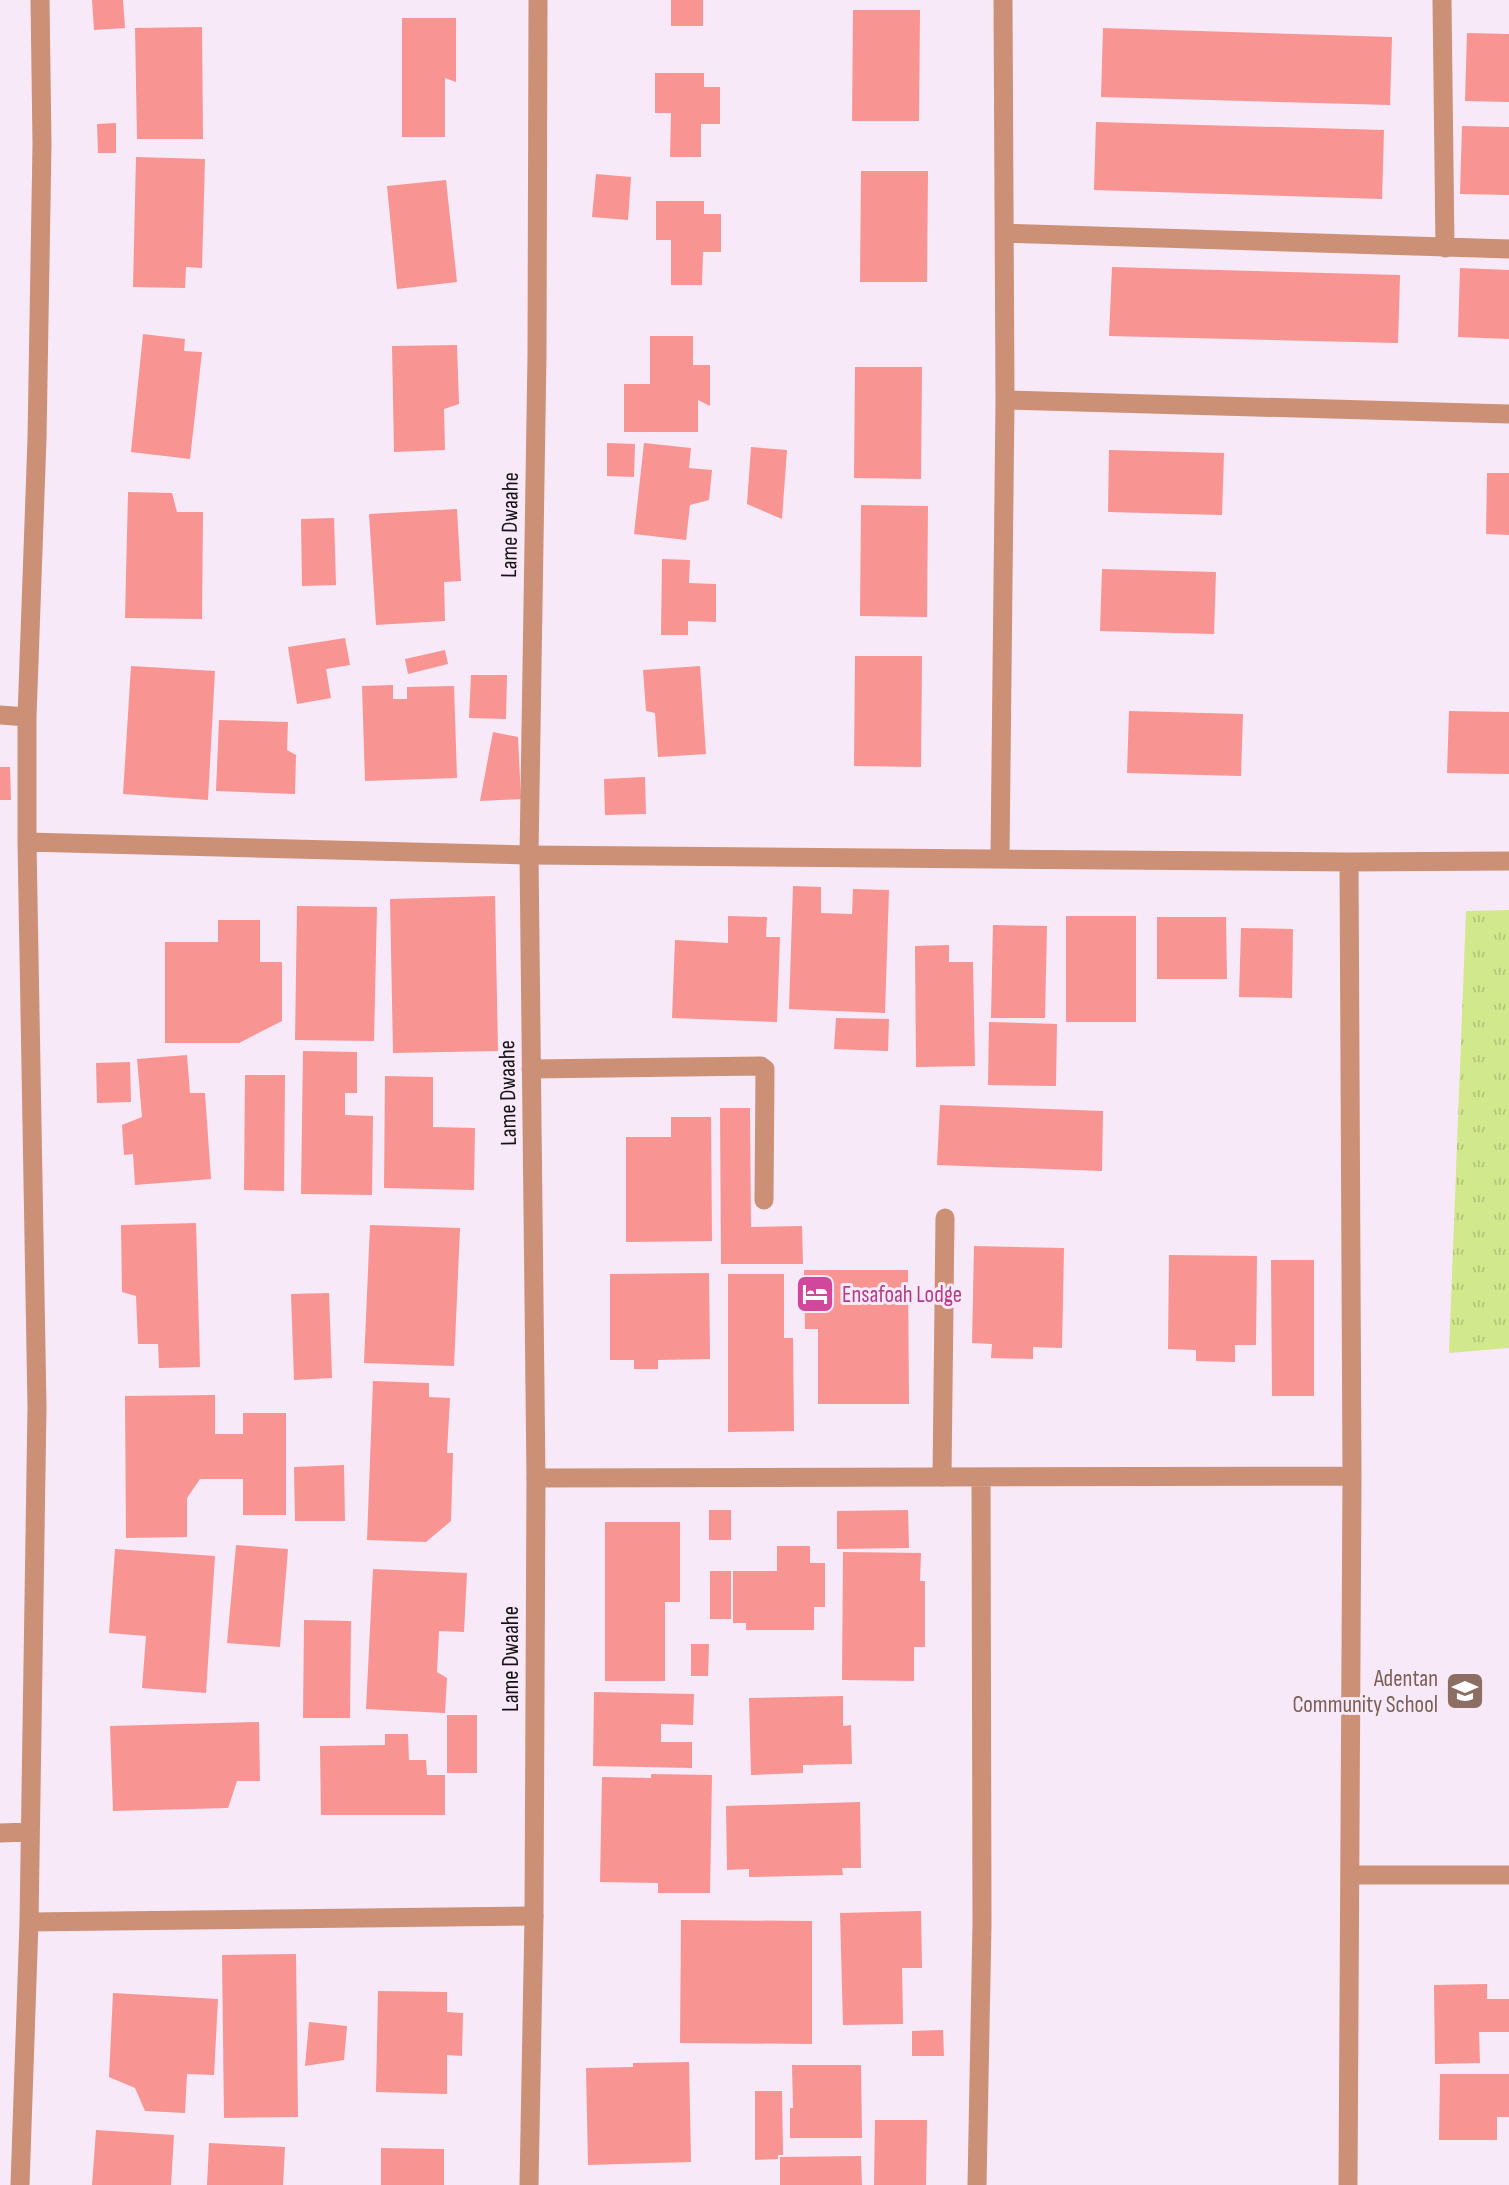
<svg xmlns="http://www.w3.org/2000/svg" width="1509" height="2185" font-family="'Sofia Sans Condensed',sans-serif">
<defs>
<pattern id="park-tufts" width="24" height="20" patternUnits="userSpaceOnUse" patternTransform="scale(1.75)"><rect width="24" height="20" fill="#d1e88c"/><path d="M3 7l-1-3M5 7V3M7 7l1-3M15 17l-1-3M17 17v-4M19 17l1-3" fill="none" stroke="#b3c678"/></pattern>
</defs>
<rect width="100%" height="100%" fill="#f8e9f8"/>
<path fill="url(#park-tufts)" d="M 1509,910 L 1509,1348 L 1449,1353 L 1466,911 Z"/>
<path fill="#f89492" d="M 92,0 L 123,0 L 125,28 L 94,30 Z
M 671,0 L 703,0 L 703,26 L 671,26 Z
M 853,10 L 920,10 L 919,121 L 852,121 Z
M 402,18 L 456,18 L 456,82 L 445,78 L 445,137 L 402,137 Z
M 202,27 L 203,139 L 137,139 L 135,28 Z
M 1103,28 L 1392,37 L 1390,105 L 1101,97 Z
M 1467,33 L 1509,34 L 1509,102 L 1465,101 Z
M 655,73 L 704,73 L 704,87 L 720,87 L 720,124 L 701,124 L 701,157 L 670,157 L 671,113 L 655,113 Z
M 1096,122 L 1384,130 L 1382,199 L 1094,190 Z
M 116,123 L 116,153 L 98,153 L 97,124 Z
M 1462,126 L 1509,127 L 1509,195 L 1460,194 Z
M 136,157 L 205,159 L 202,268 L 186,267 L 185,288 L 133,287 Z
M 861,171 L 928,171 L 927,282 L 860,282 Z
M 596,174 L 631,177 L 628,220 L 592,217 Z
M 446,180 L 457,282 L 397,289 L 387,186 Z
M 656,201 L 704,201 L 704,214 L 721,214 L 721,252 L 703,252 L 702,285 L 671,285 L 671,240 L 656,240 Z
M 1112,267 L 1400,275 L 1398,343 L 1109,336 Z
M 1460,268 L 1509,270 L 1509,339 L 1458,337 Z
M 143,334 L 185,339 L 184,351 L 202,352 L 190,459 L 131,452 Z
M 650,336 L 693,336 L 693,365 L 710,365 L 710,406 L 698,400 L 698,432 L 624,432 L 624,384 L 650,384 Z
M 457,345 L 459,404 L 444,409 L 445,450 L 394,452 L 392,346 Z
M 855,367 L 922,367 L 921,479 L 854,478 Z
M 607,443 L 635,444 L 634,477 L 607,476 Z
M 644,443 L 691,448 L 689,468 L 712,470 L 709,500 L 690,505 L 686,540 L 634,534 Z
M 751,447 L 787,450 L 782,519 L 747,504 Z
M 1109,450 L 1224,453 L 1222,515 L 1108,512 Z
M 1487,473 L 1509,473 L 1509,535 L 1486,534 Z
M 128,492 L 172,493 L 177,512 L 203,512 L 202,619 L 125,618 Z
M 861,505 L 928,506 L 927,617 L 860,616 Z
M 457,509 L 461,581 L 444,582 L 445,621 L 376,625 L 369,514 Z
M 334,518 L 336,585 L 302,586 L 301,519 Z
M 662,559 L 690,560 L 689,583 L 716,584 L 716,622 L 688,621 L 688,635 L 661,635 Z
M 1102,569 L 1216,572 L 1214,634 L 1100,631 Z
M 345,638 L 350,665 L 326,669 L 331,698 L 297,704 L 288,647 Z
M 445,650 L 448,664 L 408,674 L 405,659 Z
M 855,656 L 922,656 L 921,767 L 854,766 Z
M 131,666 L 215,671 L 208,800 L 123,794 Z
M 700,666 L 706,754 L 658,757 L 655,713 L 646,711 L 643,670 Z
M 471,675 L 507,675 L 506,719 L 469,718 Z
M 393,685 L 393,699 L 407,699 L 407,687 L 454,686 L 457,778 L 365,781 L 362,686 Z
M 1129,711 L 1243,714 L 1241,776 L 1127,773 Z
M 1449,711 L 1509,712 L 1509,774 L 1447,773 Z
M 219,720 L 288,722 L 287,750 L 296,755 L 295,794 L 216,791 Z
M 493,732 L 518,737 L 521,799 L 480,801 Z
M 0,767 L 10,767 L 11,800 L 0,800 Z
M 645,777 L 646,814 L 605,815 L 604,779 Z
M 793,886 L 821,887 L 821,913 L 852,914 L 853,889 L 889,890 L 885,1013 L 789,1009 Z
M 495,896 L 498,1051 L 393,1053 L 390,899 Z
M 297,906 L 377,907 L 374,1041 L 295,1040 Z
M 728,916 L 767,917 L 766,937 L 780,937 L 777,1022 L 672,1018 L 675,940 L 728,943 Z
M 1066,916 L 1136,916 L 1136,1022 L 1066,1022 Z
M 1157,917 L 1226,917 L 1227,979 L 1157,979 Z
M 218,920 L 260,920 L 260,962 L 282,962 L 282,1021 L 239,1043 L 165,1043 L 165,942 L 218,942 Z
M 993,925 L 1047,926 L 1045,1018 L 991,1018 Z
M 1241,928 L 1293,929 L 1292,998 L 1239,997 Z
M 949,945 L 949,962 L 973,962 L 975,1066 L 916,1067 L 915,946 Z
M 836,1018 L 889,1019 L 888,1051 L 834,1049 Z
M 989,1022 L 1057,1024 L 1056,1086 L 988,1085 Z
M 303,1051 L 357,1052 L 357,1093 L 345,1093 L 345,1115 L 373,1116 L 372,1195 L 301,1194 Z
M 187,1055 L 190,1093 L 205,1093 L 211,1179 L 135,1185 L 133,1154 L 124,1155 L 122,1125 L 142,1117 L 137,1059 Z
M 130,1062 L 131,1102 L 97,1103 L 96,1063 Z
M 245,1075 L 285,1075 L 284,1191 L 244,1190 Z
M 385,1076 L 433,1077 L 433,1127 L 475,1128 L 474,1190 L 384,1188 Z
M 940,1105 L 1103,1111 L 1102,1171 L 937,1165 Z
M 720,1108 L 750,1108 L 751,1227 L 802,1226 L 803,1264 L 721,1264 Z
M 671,1117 L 711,1117 L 712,1241 L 626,1242 L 626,1137 L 671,1137 Z
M 196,1223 L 200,1367 L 159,1368 L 158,1344 L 138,1344 L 136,1296 L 122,1292 L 121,1225 Z
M 370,1225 L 460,1228 L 454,1366 L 364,1363 Z
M 974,1246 L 1064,1248 L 1062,1348 L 1033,1347 L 1033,1359 L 991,1358 L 992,1344 L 972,1343 Z
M 1169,1255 L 1257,1256 L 1256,1345 L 1235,1345 L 1235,1362 L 1196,1361 L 1196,1350 L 1168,1349 Z
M 1271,1260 L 1314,1260 L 1314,1396 L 1272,1396 Z
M 804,1270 L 908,1270 L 909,1404 L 818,1404 L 818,1329 L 805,1329 Z
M 709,1273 L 710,1359 L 658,1360 L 658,1369 L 634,1369 L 634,1360 L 610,1360 L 610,1274 Z
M 728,1274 L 784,1274 L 784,1338 L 793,1338 L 794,1431 L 728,1432 Z
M 329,1293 L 332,1378 L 294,1380 L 291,1294 Z
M 373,1381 L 429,1383 L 429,1397 L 450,1398 L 447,1453 L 453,1453 L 451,1521 L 426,1542 L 367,1540 Z
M 215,1395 L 215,1434 L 243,1434 L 243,1413 L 286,1413 L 286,1515 L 243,1515 L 243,1479 L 200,1479 L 187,1498 L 187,1537 L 126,1538 L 125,1396 Z
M 344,1465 L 345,1521 L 295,1521 L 294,1467 Z
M 709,1510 L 731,1510 L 731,1540 L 709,1540 Z
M 908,1510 L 909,1548 L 837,1549 L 837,1511 Z
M 605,1522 L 680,1522 L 680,1602 L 665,1602 L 665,1681 L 605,1681 Z
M 236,1545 L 288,1549 L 280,1647 L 227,1643 Z
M 777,1546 L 810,1546 L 810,1563 L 825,1563 L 825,1607 L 814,1607 L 814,1630 L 746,1630 L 746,1623 L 733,1623 L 733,1571 L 777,1571 Z
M 115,1549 L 215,1556 L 206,1693 L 142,1688 L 146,1636 L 109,1633 Z
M 843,1552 L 921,1553 L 920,1581 L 925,1581 L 925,1647 L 914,1647 L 914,1681 L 842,1680 Z
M 373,1569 L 467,1573 L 464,1632 L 439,1631 L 437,1672 L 447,1678 L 445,1713 L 366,1709 Z
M 710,1571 L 731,1571 L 731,1619 L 710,1619 Z
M 304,1620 L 351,1621 L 350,1718 L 303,1718 Z
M 691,1644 L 709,1644 L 708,1676 L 691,1676 Z
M 594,1692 L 694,1694 L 693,1725 L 661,1724 L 661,1742 L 692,1742 L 692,1768 L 593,1766 Z
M 843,1696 L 843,1726 L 851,1725 L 852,1764 L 803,1765 L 803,1773 L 751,1775 L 749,1698 Z
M 447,1715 L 477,1715 L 477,1773 L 447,1773 Z
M 259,1722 L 260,1781 L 237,1781 L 228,1808 L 113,1811 L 110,1726 Z
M 385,1734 L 408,1734 L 409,1760 L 426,1760 L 427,1775 L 445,1775 L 445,1815 L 321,1815 L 320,1746 L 385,1745 Z
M 651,1774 L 712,1775 L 710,1893 L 658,1893 L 658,1883 L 600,1882 L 602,1777 L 651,1778 Z
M 860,1802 L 861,1868 L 842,1868 L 843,1875 L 749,1877 L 749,1869 L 727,1870 L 726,1806 Z
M 921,1911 L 922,1968 L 902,1968 L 903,2024 L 843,2025 L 840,1913 Z
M 681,1920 L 812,1921 L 812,2044 L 680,2043 Z
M 296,1954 L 298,2117 L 224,2118 L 222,1955 Z
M 1487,1984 L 1487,1999 L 1509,1999 L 1509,2032 L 1479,2032 L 1480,2063 L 1435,2064 L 1434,1985 Z
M 378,1991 L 447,1992 L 447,2012 L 463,2013 L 462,2056 L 447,2055 L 447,2094 L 376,2092 Z
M 113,1993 L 218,1999 L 214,2075 L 187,2074 L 185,2113 L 145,2111 L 135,2088 L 109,2077 Z
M 309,2022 L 347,2026 L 344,2060 L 305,2066 Z
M 943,2030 L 944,2056 L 912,2056 L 912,2031 Z
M 689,2062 L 691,2162 L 588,2165 L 586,2068 L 633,2067 L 633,2063 Z
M 792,2065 L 861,2065 L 862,2138 L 790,2138 L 790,2108 L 793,2108 Z
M 1440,2074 L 1509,2074 L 1509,2117 L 1497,2117 L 1497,2140 L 1439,2140 Z
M 755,2091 L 782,2091 L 783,2155 L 778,2155 L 778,2159 L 755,2160 Z
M 875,2120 L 927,2120 L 926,2185 L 874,2185 Z
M 96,2130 L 174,2135 L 171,2185 L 92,2185 Z
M 209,2143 L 285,2147 L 283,2185 L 207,2185 Z
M 381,2148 L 444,2149 L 444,2185 L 381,2185 Z
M 861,2156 L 862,2185 L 780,2185 L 780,2157 Z"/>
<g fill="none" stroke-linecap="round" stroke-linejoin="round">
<path stroke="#cc9076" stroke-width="19" d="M 531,1069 L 761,1066 L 765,1069 L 764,1200
M 942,1477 L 945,1218"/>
<path stroke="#cc9076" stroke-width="19" d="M 1442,0 L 1445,248
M 1004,233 L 1509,249
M 1005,400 L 1509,414
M 0,715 L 27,717
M 27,842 L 529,855 L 1349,862 L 1509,861
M 1000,857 L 1005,400 L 1003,0
M 536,1478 L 1352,1476
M 0,1833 L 30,1832
M 1350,1875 L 1509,1875
M 29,1922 L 534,1916
M 20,2185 L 29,1922 L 37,1407 L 27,842 L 27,717 L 37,439 L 42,144 L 40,0
M 977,2185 L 982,1923 L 981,1477
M 1348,2185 L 1352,1476 L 1349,862"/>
<path stroke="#cc9076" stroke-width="19" d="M 529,2185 L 534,1916 L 536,1478 L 529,855 L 537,355 L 538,0"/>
</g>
<defs>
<g id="hotel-square" transform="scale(2.0125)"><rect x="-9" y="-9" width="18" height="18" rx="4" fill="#d1479c" stroke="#f8e9f8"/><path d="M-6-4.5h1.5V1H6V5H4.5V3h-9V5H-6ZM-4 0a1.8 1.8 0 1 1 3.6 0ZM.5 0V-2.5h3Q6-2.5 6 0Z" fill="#fff"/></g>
<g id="school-square" transform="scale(2.0125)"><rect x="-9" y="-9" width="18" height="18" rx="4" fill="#8d6e63" stroke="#f8e9f8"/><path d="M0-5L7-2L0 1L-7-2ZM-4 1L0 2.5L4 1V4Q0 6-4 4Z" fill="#fff"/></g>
</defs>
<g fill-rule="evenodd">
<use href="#hotel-square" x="815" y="1294"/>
<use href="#school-square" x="1465" y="1691"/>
</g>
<g text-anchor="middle" stroke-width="6" stroke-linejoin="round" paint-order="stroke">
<g font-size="23" fill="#171217" stroke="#f8e9f8">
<text transform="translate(509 525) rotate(-89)" y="8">Lame Dwaahe</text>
<text transform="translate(507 1093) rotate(-91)" y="8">Lame Dwaahe</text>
<text transform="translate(510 1659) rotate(-90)" y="8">Lame Dwaahe</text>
</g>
<g font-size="23" fill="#b23c85" stroke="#f8e9f8" text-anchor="start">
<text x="842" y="1302">Ensafoah Lodge</text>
</g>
<g font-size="23" fill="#785e54" stroke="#f8e9f8" text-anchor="end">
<text x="1438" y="1686">Adentan<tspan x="1438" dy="26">Community School</tspan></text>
</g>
</g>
</svg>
